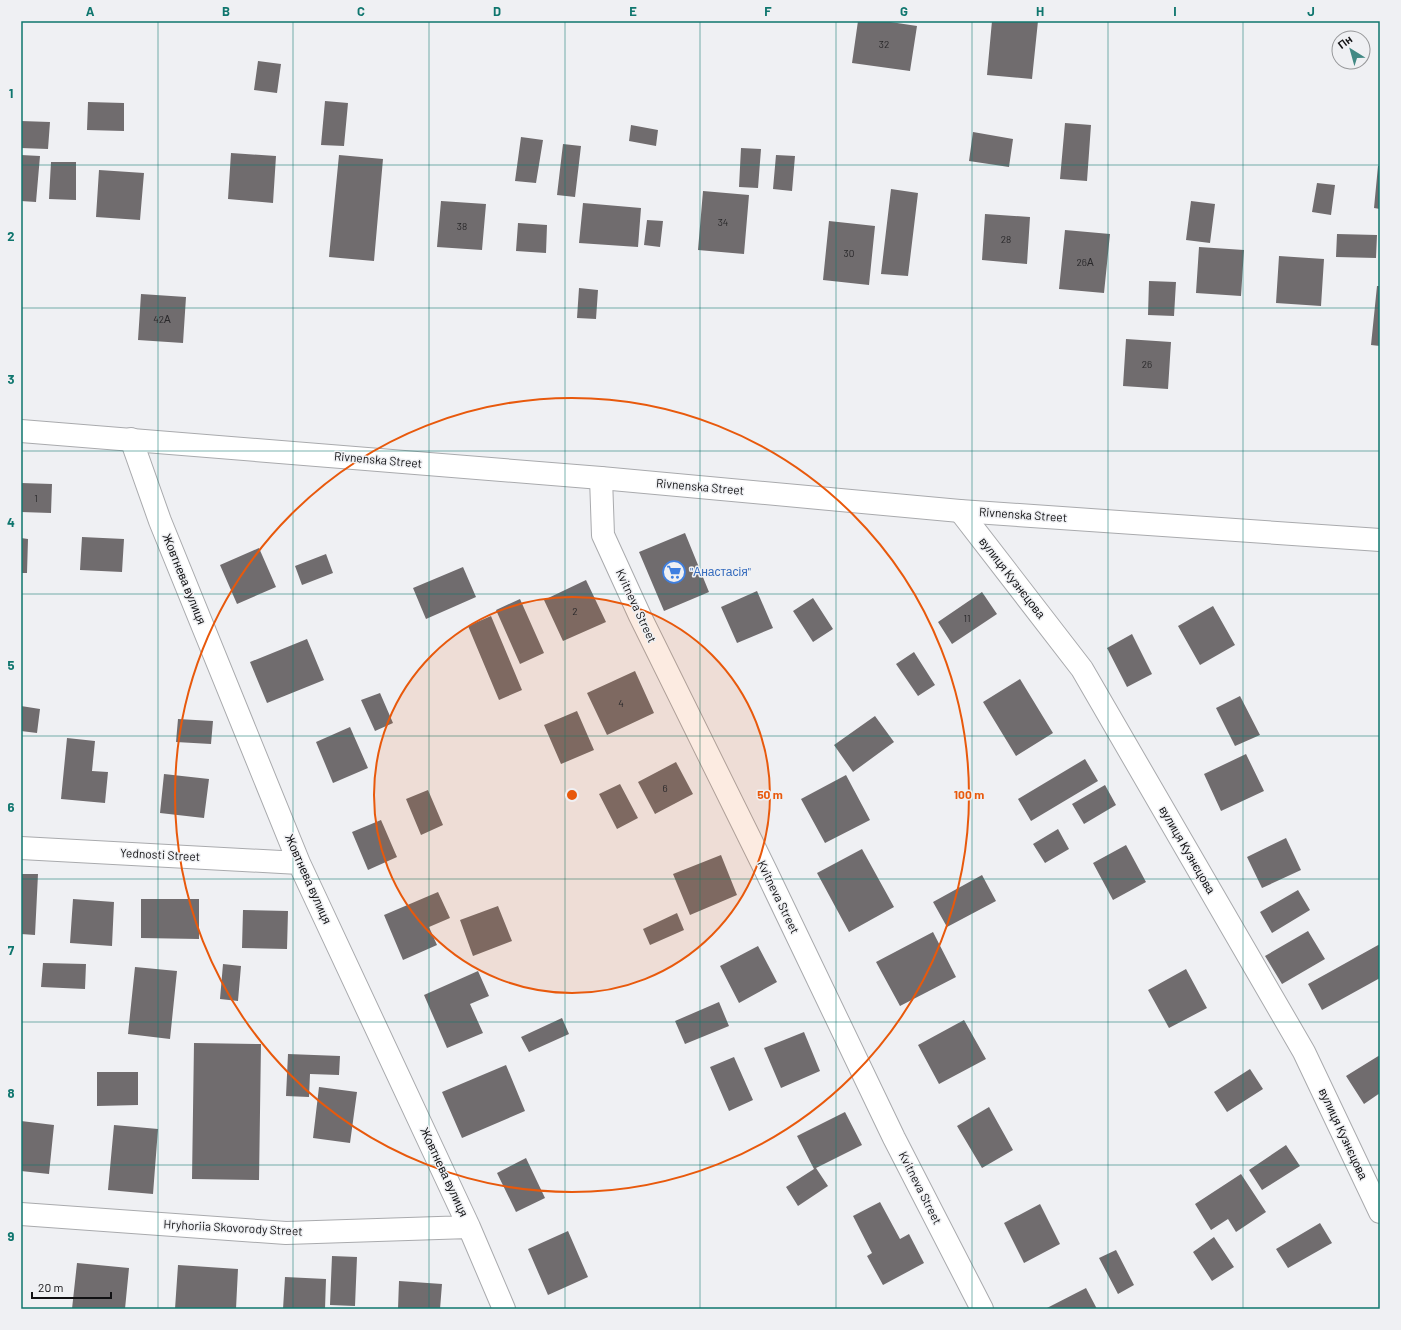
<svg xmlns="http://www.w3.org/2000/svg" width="1401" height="1330" font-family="Barlow,sans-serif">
<rect width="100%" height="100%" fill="#eff0f3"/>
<path fill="#706c6e" d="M 858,21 L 884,21 L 917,26 L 910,71 L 852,63 Z
M 992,21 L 1038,21 L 1032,79 L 987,75 Z
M 258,61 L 281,64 L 277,93 L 254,90 Z
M 325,101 L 348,103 L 344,146 L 321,145 Z
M 88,102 L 124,103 L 124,131 L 87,130 Z
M 21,121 L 50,122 L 48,149 L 21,148 Z
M 1065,123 L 1091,125 L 1087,181 L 1060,179 Z
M 631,125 L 658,130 L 656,146 L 629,141 Z
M 973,132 L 1013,139 L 1009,167 L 969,161 Z
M 521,137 L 543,140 L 536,183 L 515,181 Z
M 563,144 L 581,146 L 575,197 L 557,195 Z
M 741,148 L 761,149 L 758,188 L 739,187 Z
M 231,153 L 276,156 L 273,203 L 228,199 Z
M 21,155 L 40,156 L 36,202 L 21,201 Z
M 339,155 L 383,159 L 374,261 L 329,257 Z
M 776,155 L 795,156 L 792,191 L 773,189 Z
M 51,162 L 76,162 L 76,200 L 49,199 Z
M 1378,166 L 1380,166 L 1380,209 L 1374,208 Z
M 99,170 L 144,173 L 140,220 L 96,217 Z
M 1317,183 L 1335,185 L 1331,215 L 1312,212 Z
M 891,189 L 918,193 L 908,276 L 881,274 Z
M 703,191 L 749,195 L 744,254 L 698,250 Z
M 441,201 L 486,204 L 482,250 L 437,247 Z
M 1191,201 L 1215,204 L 1210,243 L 1186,240 Z
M 583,203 L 641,208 L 638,247 L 579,243 Z
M 985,214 L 1030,217 L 1027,264 L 982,260 Z
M 647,220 L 663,221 L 660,247 L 644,245 Z
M 829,221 L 875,226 L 869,285 L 823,280 Z
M 518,223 L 547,225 L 546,253 L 516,251 Z
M 1065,230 L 1110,234 L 1104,293 L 1059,289 Z
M 1337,234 L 1377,235 L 1376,258 L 1336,257 Z
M 1199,247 L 1244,250 L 1241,296 L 1196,293 Z
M 1279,256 L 1324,259 L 1321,306 L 1276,303 Z
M 1149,281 L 1176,282 L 1174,316 L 1148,315 Z
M 1377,286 L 1380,286 L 1380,346 L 1371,345 Z
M 579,288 L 598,290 L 596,319 L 577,318 Z
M 141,294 L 186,297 L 183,343 L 138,340 Z
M 1126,339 L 1171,342 L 1168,389 L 1123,386 Z
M 21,483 L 52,484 L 51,513 L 21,512 Z
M 685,533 L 709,592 L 664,611 L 639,552 Z
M 82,537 L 124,539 L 122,572 L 80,570 Z
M 21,538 L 28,539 L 27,573 L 21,573 Z
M 259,548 L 276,587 L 237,604 L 220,565 Z
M 326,554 L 333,573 L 302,585 L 295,566 Z
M 463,567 L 476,597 L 426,619 L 413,588 Z
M 586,580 L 606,622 L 563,641 L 544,600 Z
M 757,591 L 773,628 L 737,643 L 721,607 Z
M 982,592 L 997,614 L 952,644 L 938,622 Z
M 813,598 L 833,629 L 813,642 L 793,611 Z
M 520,599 L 544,653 L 520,664 L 496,610 Z
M 1213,606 L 1235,645 L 1200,665 L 1178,626 Z
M 491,616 L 522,690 L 499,700 L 468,626 Z
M 1132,634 L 1152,674 L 1127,687 L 1107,648 Z
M 307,639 L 324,680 L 267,703 L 250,662 Z
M 914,652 L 935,685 L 918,696 L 896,664 Z
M 635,671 L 654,713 L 607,735 L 587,693 Z
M 1020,679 L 1053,733 L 1016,756 L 983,702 Z
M 380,693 L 393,723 L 375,731 L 361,700 Z
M 1240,696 L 1260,735 L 1235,746 L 1216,708 Z
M 21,706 L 40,709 L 37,733 L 21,731 Z
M 577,711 L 594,750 L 561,764 L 544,725 Z
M 875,716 L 894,742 L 853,772 L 834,745 Z
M 178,719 L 213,721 L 211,744 L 176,742 Z
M 350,727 L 368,768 L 333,783 L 316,742 Z
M 67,738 L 95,741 L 92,771 L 108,772 L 105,803 L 61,799 Z
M 1246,754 L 1264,791 L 1221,811 L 1204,774 Z
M 1085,759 L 1098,781 L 1031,821 L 1018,799 Z
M 676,762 L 693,794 L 655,814 L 638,782 Z
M 164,774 L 209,779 L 204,818 L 160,813 Z
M 846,775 L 870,820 L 825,843 L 801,799 Z
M 620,784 L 638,818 L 617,829 L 599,794 Z
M 1105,785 L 1116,805 L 1084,824 L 1072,804 Z
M 428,790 L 443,825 L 421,835 L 406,799 Z
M 381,820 L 397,857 L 368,870 L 352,832 Z
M 1058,829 L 1069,849 L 1045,863 L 1033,844 Z
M 1286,838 L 1301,870 L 1262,888 L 1247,857 Z
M 1126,845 L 1146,882 L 1113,900 L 1093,863 Z
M 862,849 L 894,907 L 849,932 L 817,873 Z
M 721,855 L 737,895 L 690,915 L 673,874 Z
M 21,874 L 38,874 L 35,935 L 21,934 Z
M 982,875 L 996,901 L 947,927 L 933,902 Z
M 1298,890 L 1310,910 L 1272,933 L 1260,912 Z
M 438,892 L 450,918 L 429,927 L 437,945 L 403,960 L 384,915 Z
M 73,899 L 114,902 L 112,946 L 70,943 Z
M 141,899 L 199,899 L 199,939 L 141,938 Z
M 498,906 L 512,941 L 473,956 L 460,920 Z
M 243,910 L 288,911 L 287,949 L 242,948 Z
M 677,913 L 684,930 L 650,945 L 643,929 Z
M 1308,931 L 1325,959 L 1282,984 L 1265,956 Z
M 933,932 L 956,977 L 900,1006 L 876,962 Z
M 1380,944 L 1380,978 L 1322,1010 L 1308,984 Z
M 758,946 L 777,982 L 739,1003 L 720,966 Z
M 43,963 L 86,964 L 85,989 L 41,987 Z
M 223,964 L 241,966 L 238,1001 L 220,999 Z
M 135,967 L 177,971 L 170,1039 L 128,1034 Z
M 1186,969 L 1207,1008 L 1169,1028 L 1148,990 Z
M 478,971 L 489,996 L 470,1004 L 483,1033 L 447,1048 L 424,995 Z
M 719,1002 L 729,1026 L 685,1044 L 675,1021 Z
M 562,1018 L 569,1034 L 529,1052 L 521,1037 Z
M 964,1020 L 986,1059 L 939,1084 L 918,1045 Z
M 804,1032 L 820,1071 L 781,1088 L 764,1048 Z
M 194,1043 L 261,1044 L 259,1180 L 192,1179 Z
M 288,1054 L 340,1056 L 339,1075 L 310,1074 L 309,1097 L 286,1096 Z
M 1380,1055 L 1380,1093 L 1364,1104 L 1346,1076 Z
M 734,1057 L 753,1100 L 729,1111 L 710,1067 Z
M 506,1065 L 525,1111 L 462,1138 L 442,1092 Z
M 1250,1069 L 1263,1089 L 1227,1112 L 1214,1092 Z
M 97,1072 L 138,1072 L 138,1105 L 97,1106 Z
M 319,1087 L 357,1092 L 350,1143 L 313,1138 Z
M 989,1107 L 1013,1150 L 982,1168 L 957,1126 Z
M 845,1112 L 862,1145 L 816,1168 L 828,1186 L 798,1206 L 786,1187 L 814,1169 L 797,1136 Z
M 21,1121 L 54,1125 L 49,1174 L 21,1171 Z
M 114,1125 L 158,1129 L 153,1194 L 108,1190 Z
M 1286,1145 L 1300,1166 L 1262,1190 L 1249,1170 Z
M 526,1158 L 545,1198 L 516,1212 L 497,1173 Z
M 1241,1174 L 1266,1212 L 1236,1232 L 1228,1219 L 1211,1230 L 1195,1204 Z
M 880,1202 L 900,1239 L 909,1234 L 924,1263 L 883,1285 L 867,1256 L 872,1253 L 853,1216 Z
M 1040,1204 L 1060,1244 L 1024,1263 L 1004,1223 Z
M 1320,1223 L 1332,1243 L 1288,1268 L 1276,1249 Z
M 568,1231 L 588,1277 L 548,1295 L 528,1249 Z
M 1214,1237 L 1234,1267 L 1212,1281 L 1193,1252 Z
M 1116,1250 L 1134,1285 L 1118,1294 L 1099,1258 Z
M 332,1256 L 357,1257 L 355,1306 L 330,1305 Z
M 77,1263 L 129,1268 L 125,1309 L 72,1309 Z
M 178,1265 L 238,1269 L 236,1309 L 175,1309 Z
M 285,1277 L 326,1279 L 325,1309 L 283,1309 Z
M 399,1281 L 442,1284 L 440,1309 L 398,1309 Z
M 1086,1288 L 1097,1309 L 1045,1309 Z"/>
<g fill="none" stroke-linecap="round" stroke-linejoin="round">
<g stroke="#a9aaad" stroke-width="24">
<path id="street" d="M 131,439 L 160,521 L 299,863 L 469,1227 L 504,1309
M 601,478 L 603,535 L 640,616 L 766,871 L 894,1138 L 982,1309
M 960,511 L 1082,669 L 1304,1052 L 1380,1212
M 21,848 L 299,863
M 21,1214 L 286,1233 L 469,1227"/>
</g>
<g stroke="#a9aaad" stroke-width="24">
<path id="secondary" d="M 21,431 L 601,478 L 960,511 L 1380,540"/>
</g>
<use href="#street" stroke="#fff" stroke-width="22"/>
<use href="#secondary" stroke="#fff" stroke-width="22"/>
</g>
<path fill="none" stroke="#0f766e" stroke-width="1" stroke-opacity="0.55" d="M 158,21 L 158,1309M 293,21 L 293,1309M 429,21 L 429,1309M 565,21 L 565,1309M 700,21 L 700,1309M 836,21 L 836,1309M 972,21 L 972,1309M 1108,21 L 1108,1309M 1243,21 L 1243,1309M 21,165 L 1380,165M 21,308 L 1380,308M 21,451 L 1380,451M 21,594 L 1380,594M 21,736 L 1380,736M 21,879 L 1380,879M 21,1022 L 1380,1022M 21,1165 L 1380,1165"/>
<circle cx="572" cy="795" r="198" fill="#e8590c" fill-opacity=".12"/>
<g fill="none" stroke="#e8590c" stroke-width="2">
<circle cx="572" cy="795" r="198"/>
<circle cx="572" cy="795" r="397"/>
</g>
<defs>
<g id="supermarket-ring" transform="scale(1.15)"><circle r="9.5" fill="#eff0f3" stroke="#3f7fe0" stroke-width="1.5"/><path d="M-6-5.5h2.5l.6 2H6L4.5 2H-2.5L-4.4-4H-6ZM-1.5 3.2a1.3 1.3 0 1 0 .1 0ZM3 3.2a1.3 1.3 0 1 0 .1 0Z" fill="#3f7fe0"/></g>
</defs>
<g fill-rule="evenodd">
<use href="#supermarket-ring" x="674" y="572"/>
</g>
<g text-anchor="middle" stroke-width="3" stroke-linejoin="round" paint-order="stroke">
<g font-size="10" fill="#29282a">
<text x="884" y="48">32</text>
<text x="723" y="226">34</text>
<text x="462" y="230">38</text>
<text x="1006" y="243">28</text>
<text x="849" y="257">30</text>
<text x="1085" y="266">26А</text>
<text x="162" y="323">42А</text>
<text x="1147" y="368">26</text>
<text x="36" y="502">1</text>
<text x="575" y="615">2</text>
<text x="967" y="622">11</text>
<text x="621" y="707">4</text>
<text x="665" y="792">6</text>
</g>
<g font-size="12" fill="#111113" stroke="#eff0f3">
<text transform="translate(378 460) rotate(5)" y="4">Rivnenska Street</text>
<text transform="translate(700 487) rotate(5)" y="4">Rivnenska Street</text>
<text transform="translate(1023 515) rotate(4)" y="4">Rivnenska Street</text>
<text transform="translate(1012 578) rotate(52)" y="4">вулиця Кузнєцова</text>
<text transform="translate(184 579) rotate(68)" y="4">Жовтнева вулиця</text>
<text transform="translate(636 606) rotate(65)" y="4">Kvitneva Street</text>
<text transform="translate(1187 850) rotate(60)" y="4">вулиця Кузнєцова</text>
<text transform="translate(160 855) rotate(3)" y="4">Yednosti Street</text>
<text transform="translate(308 879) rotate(66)" y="4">Жовтнева вулиця</text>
<text transform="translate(778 897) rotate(64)" y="4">Kvitneva Street</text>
<text transform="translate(1343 1134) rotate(65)" y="4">вулиця Кузнєцова</text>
<text transform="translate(444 1172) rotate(65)" y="4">Жовтнева вулиця</text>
<text transform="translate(920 1188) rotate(63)" y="4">Kvitneva Street</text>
<text transform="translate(233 1228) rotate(3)" y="4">Hryhoriia Skovorody Street</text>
</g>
<g font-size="12" fill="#366cbe" stroke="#eff0f3" text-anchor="start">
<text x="690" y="576">"Анастасія"</text>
</g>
</g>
<circle cx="572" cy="795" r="6" fill="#e8590c" stroke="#eff0f3" stroke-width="2"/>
<g font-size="12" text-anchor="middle" font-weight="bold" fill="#e8590c" stroke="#eff0f3" stroke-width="3" stroke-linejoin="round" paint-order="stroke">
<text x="770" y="799">50 m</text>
<text x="969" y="799">100 m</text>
</g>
<rect width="1401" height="1330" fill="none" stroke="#eff0f3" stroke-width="44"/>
<g transform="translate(1351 50) rotate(323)"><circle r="19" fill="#eff0f3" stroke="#969799"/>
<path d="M0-3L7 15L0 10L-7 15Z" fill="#428984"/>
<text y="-6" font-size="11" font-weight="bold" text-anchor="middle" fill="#111113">Пн</text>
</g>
<path d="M32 1292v6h79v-6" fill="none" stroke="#111113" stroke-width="2"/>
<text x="38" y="1292" font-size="12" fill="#111113" stroke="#eff0f3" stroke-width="3" paint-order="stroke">20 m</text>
<rect x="22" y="22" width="1357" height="1286" fill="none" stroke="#0f766e" stroke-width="1.5"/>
<g font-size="13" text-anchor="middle" font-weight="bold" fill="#0f766e">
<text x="90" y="16">A</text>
<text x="226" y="16">B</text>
<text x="361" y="16">C</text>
<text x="497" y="16">D</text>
<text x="633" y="16">E</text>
<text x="768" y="16">F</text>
<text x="904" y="16">G</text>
<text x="1040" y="16">H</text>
<text x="1175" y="16">I</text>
<text x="1311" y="16">J</text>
<text x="11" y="98">1</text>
<text x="11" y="241">2</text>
<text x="11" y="384">3</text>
<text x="11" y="527">4</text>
<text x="11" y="670">5</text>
<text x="11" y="812">6</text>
<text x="11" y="955">7</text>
<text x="11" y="1098">8</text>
<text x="11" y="1241">9</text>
</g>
</svg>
